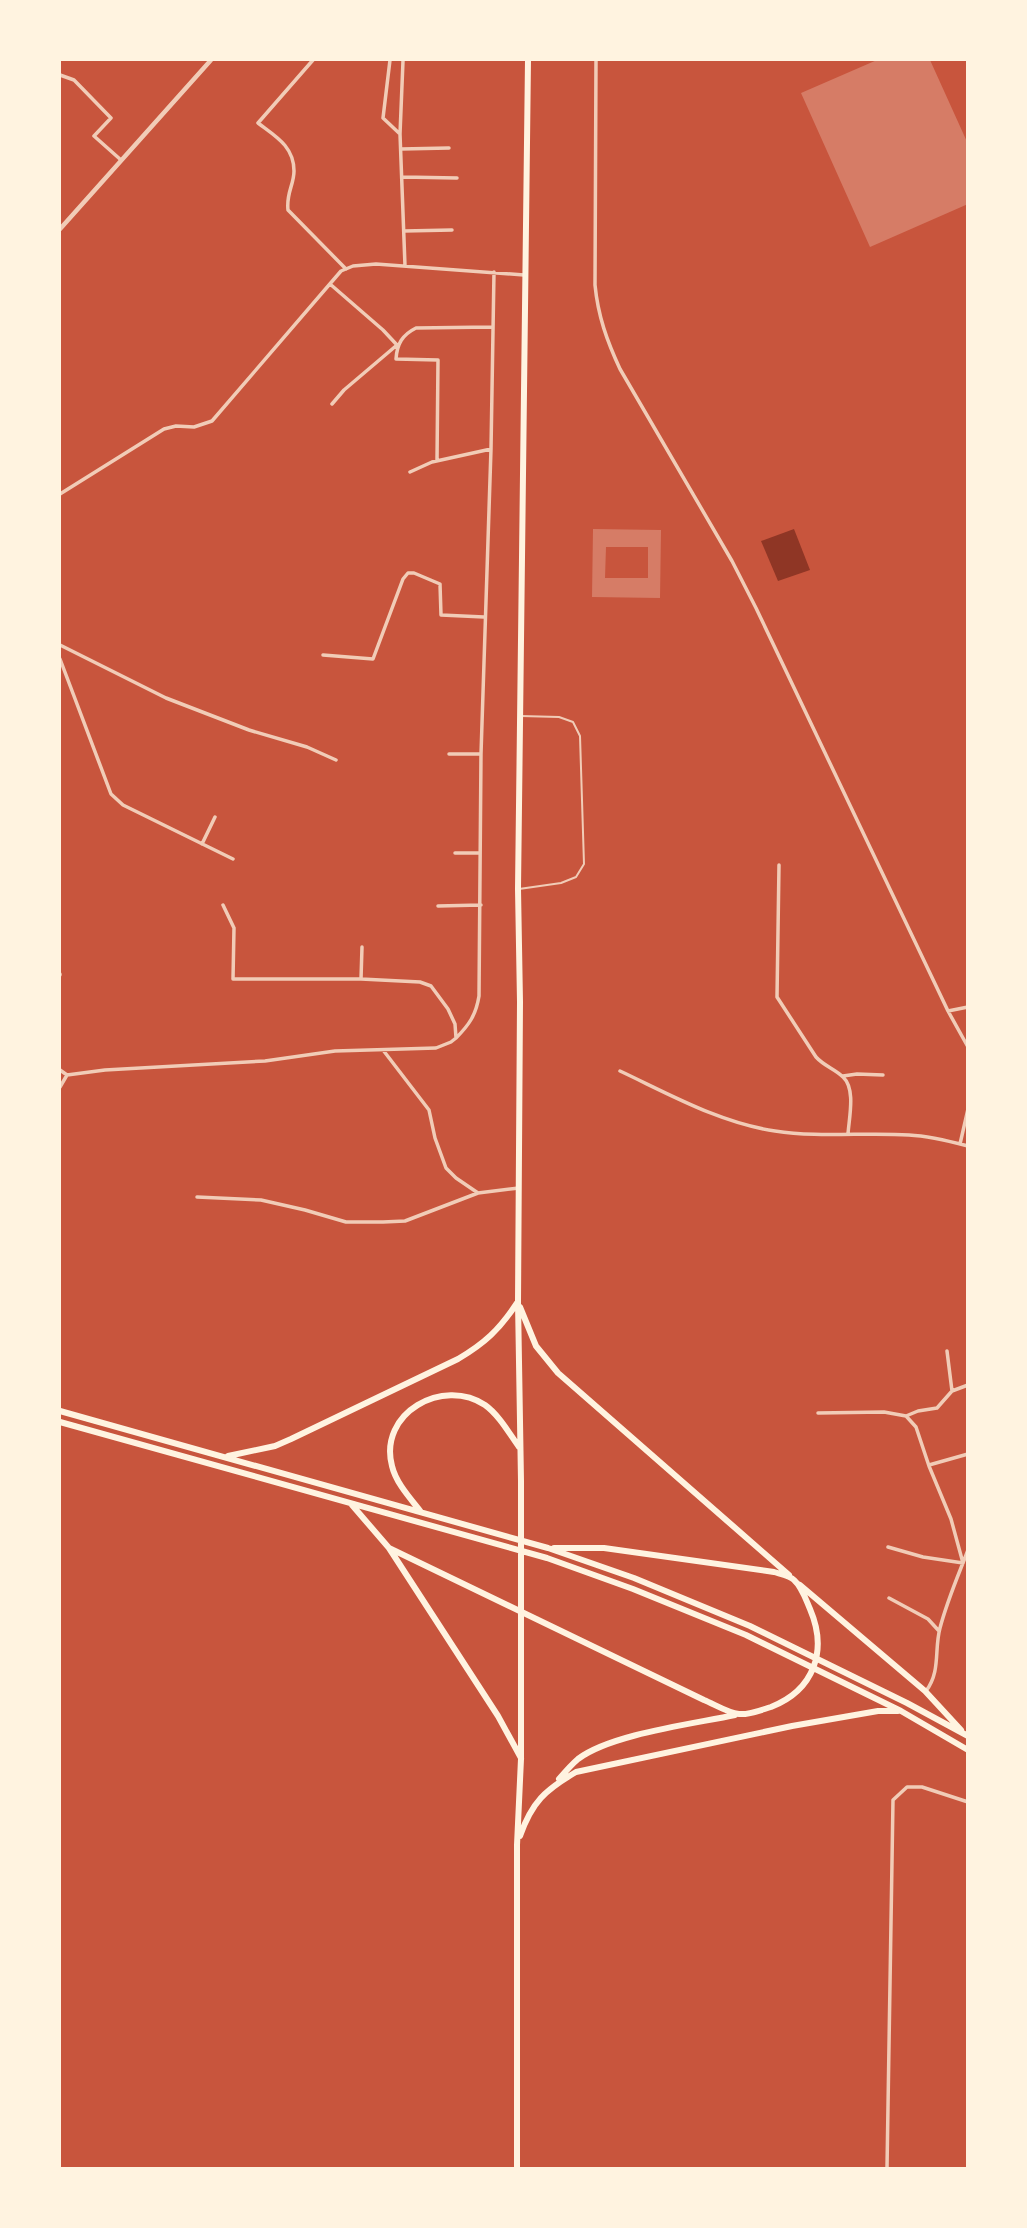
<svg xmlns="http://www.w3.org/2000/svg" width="1027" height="2228" font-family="'Archivo Narrow',sans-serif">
<rect width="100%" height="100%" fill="#c8553d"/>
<path fill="#8f3625" d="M 794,529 L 810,570 L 778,581 L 761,541 Z"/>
<path fill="#d67c66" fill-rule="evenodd" d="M 877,60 L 930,60 L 968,144 L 968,204 L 870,247 L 801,93 Z
M 593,529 L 661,530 L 660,598 L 592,597 ZM 606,547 L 648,547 L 648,578 L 605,578 Z"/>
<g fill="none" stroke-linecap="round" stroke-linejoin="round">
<path stroke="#f1ccb7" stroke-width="2" d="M 519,889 L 561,883 L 576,877 L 584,864 L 580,736 L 573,722 L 559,717 L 521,716"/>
<path stroke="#f1ccb7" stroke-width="3.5" d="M 313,60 L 258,123 C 275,136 294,146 294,171 C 294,185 286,193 288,210 L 346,269
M 390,60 L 383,118 L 400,134 L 405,266
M 596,60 L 595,285 C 598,316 607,341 620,369 L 732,561 L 756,608 L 948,1011 L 968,1047
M 60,75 L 74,80 L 111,118 L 94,136 L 121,160
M 400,134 L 403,61
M 401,149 L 449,148
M 402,177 L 457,178
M 404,231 L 452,230
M 330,284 L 383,330 L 397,345 L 344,390 L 332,404
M 437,461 L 438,360 L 396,359 C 397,344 402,335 416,328 L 492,327
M 410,472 L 432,462 L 491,449
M 60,494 L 164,429 L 176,426 L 194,427 L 212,421 L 341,271 L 353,266 L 376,264 L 524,275
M 60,645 L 166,698 L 249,730 L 307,747 L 336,760
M 323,655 L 373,659 L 403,579 L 408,573 L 414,573 L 440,584 L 441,615 L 484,617
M 60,659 L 111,794 L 123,805 L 233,859
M 449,754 L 481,754
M 202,844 L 215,817
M 455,853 L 480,853
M 779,865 L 777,997 L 816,1057 C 824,1066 835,1069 843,1077 C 856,1089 849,1118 848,1134
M 223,905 L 234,928 L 233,979 L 361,979
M 438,906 L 481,905
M 60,974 L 60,975
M 948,1011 L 968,1007
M 456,1038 C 469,1025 476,1015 479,996 L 481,754 L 491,449 L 494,272
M 383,1050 L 429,1110 L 435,1138 L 446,1168 L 456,1178 L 478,1193
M 60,1070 L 67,1075 L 105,1070 L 265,1061 L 335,1051 L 436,1048 L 451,1042 L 456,1038 L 455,1024 L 448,1009 L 431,986 L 420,982 L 361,979 L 362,947
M 620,1071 C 669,1094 720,1123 775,1131 C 819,1138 865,1132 909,1135 C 928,1136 949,1141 968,1146
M 843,1076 L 857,1074 L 883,1075
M 60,1087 L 67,1075
M 960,1144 L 968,1109
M 197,1197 L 261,1200 L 305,1210 L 346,1222 L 383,1222 L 405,1221 L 478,1193 L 519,1188
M 947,1351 L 952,1391
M 818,1413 L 884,1412 L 906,1416 L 916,1427 L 929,1466 L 951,1519 L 963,1563 L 923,1557 L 888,1547
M 906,1416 L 918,1411 L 937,1408 L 952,1391 L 968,1385
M 929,1465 L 968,1454
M 889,1598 L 928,1619 L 939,1631
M 926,1691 C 941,1671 934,1650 940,1628 C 947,1601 958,1576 968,1550
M 887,2168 L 893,1800 L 907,1787 L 922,1787 L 968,1802"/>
<path stroke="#f1ccb7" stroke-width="4.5" d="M 60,229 L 211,60"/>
<path stroke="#fff3e0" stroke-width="6" d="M 520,1307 L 536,1346 L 558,1373 L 789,1575
M 60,1411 L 548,1548 L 634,1578 L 750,1626 L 907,1703 L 968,1736
M 60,1422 L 547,1558 L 633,1589 L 746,1635 L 901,1711 L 968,1750
M 228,1456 L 275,1446 L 291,1439 L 458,1359 C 485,1343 499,1330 517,1303
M 352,1505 L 389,1548 L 498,1716 L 521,1758
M 421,1512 C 410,1498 396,1483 392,1466 C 378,1413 443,1377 485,1405 C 499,1415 509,1433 519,1447
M 389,1548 L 704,1700 C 714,1704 728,1713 739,1714 C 749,1715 761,1710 771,1707 C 814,1690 828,1651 810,1609 C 806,1600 802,1587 794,1580 C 790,1576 780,1574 774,1572 L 604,1548 L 554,1548
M 800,1585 L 925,1691 L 961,1730
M 559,1779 C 565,1772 571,1765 578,1759 C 611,1734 693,1724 735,1715
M 520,1836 C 532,1802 545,1790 576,1772 L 792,1726 L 878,1711 L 898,1711
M 517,2168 L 517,1845 L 521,1759 L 521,1481 L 518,1302 L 520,1002 L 518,889 L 528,60"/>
</g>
<rect width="1027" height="2228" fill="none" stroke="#fff3e0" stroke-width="122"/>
</svg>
